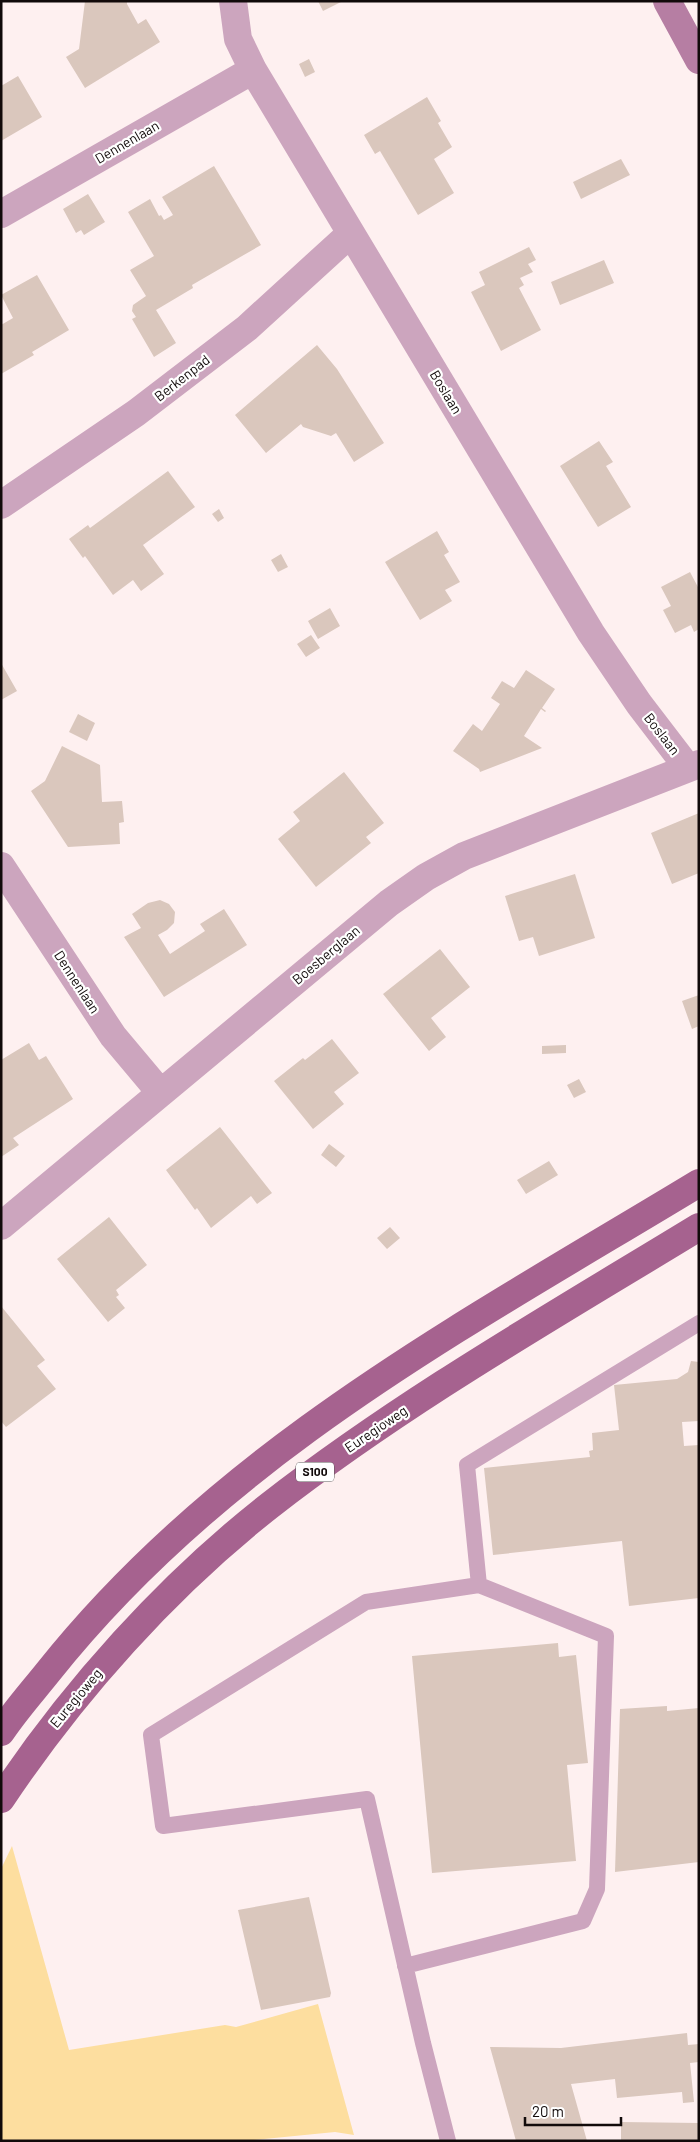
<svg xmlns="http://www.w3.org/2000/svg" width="700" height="2142" font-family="Barlow,sans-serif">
<rect width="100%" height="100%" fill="#fef0f0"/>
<path fill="#fdde9f" d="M 12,1846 L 69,2050 L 225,2025 L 236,2027 L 318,2004 L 354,2135 L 335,2132 L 244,2141 L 1,2141 L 1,1869 Z"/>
<path fill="#dac7bd" d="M 85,1 L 127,1 L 127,4 L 138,24 L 146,19 L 160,42 L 85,88 L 66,57 L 79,49 Z
M 318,1 L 343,1 L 323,11 Z
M 309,59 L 315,72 L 305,77 L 299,64 Z
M 18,76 L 42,117 L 1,141 L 1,86 Z
M 427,97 L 441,121 L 438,123 L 452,147 L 434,159 L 454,193 L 418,215 L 380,151 L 375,154 L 364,135 Z
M 621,159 L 630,175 L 581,199 L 573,182 Z
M 214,166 L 261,245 L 192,285 L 193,288 L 156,310 L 176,343 L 154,357 L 132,319 L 136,317 L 132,311 L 133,305 L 146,296 L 130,270 L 154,256 L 128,212 L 150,199 L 159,216 L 161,215 L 164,220 L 173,215 L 162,197 Z
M 88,194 L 105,222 L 84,235 L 81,230 L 76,233 L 63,209 Z
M 529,247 L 536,260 L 528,264 L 533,272 L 520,278 L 524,285 L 519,288 L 541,330 L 501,351 L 471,292 L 485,285 L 479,272 Z
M 604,260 L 614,283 L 560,305 L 551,282 Z
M 37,275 L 69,330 L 32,352 L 34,355 L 1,374 L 1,325 L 13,318 L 1,295 Z
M 317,345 L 337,369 L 384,443 L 354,462 L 336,433 L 331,436 L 303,427 L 301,424 L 266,453 L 235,415 Z
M 599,441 L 613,462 L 606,466 L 631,507 L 598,527 L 560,466 Z
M 168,471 L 195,507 L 143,545 L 164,574 L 141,591 L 133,580 L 113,595 L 85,556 L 83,558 L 69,539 L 88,525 L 90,528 Z
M 219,509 L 224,518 L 218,522 L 212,514 Z
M 437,531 L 449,552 L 444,555 L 460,582 L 445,590 L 452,601 L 420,620 L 385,562 Z
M 281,554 L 288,567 L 278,572 L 271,560 Z
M 690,572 L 699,589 L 699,629 L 694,632 L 691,625 L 675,633 L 663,610 L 671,606 L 661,587 Z
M 330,608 L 340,626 L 318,639 L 308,621 Z
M 311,635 L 320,648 L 306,657 L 297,644 Z
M 1,663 L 17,691 L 1,700 Z
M 526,670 L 555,689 L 542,708 L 546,711 L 545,712 L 541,709 L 524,736 L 542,748 L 480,772 L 479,769 L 453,751 L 473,724 L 482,731 L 500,704 L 491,698 L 502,681 L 514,688 Z
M 78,714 L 95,723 L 87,741 L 69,732 Z
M 62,746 L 100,765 L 102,802 L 122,801 L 124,822 L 119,823 L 120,844 L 68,847 L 31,791 L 45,781 Z
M 344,772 L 384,823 L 366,837 L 371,843 L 316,887 L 278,839 L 300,821 L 293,812 Z
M 699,813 L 699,873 L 672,884 L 651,833 Z
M 575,874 L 595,938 L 539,956 L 533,937 L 519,941 L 505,896 Z
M 160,900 L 169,904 L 175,912 L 174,923 L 167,930 L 158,935 L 170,954 L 205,931 L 200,924 L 224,909 L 247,945 L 164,997 L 124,937 L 141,928 L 132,914 L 148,903 Z
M 440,949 L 470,987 L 431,1018 L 446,1037 L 429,1051 L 383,994 Z
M 699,995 L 699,1026 L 692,1029 L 682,1001 Z
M 332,1039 L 359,1073 L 334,1092 L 344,1104 L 313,1129 L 274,1081 L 303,1058 L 305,1060 Z
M 29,1043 L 39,1060 L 46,1056 L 73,1099 L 13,1138 L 19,1145 L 1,1157 L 1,1060 Z
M 566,1045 L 566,1053 L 542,1054 L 542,1046 Z
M 579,1079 L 586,1092 L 574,1098 L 567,1085 Z
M 220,1127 L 272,1193 L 257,1204 L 251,1196 L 211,1228 L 197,1208 L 195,1210 L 166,1170 Z
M 329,1144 L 345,1156 L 336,1167 L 321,1155 Z
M 549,1161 L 558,1175 L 526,1194 L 517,1180 Z
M 109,1217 L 147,1265 L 116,1290 L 119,1295 L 116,1297 L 125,1308 L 108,1322 L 57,1259 Z
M 390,1227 L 400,1238 L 387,1249 L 377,1238 Z
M 1,1306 L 45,1360 L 37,1366 L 56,1389 L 6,1427 L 1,1421 Z
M 691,1361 L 699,1362 L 699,1421 L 682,1422 L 684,1446 L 699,1445 L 699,1598 L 629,1606 L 622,1541 L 493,1555 L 484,1468 L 590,1457 L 589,1451 L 593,1450 L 592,1433 L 619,1430 L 614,1385 L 677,1379 L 688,1372 Z
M 558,1643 L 559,1657 L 576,1655 L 588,1763 L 567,1765 L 576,1861 L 432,1873 L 412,1656 Z
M 667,1706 L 667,1711 L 699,1708 L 699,1862 L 615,1872 L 620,1709 Z
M 309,1897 L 331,1993 L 330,1997 L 261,2010 L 238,1910 Z
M 687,2033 L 688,2045 L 699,2044 L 699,2062 L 690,2063 L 694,2102 L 683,2103 L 682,2092 L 617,2098 L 615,2079 L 571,2084 L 587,2141 L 516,2141 L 490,2047 L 561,2048 Z
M 621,2122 L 699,2123 L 699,2141 L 621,2141 Z"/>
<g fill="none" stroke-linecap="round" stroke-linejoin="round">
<path stroke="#cca5be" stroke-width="16" d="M 405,1966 L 583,1921 L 597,1889 L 606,1636 L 479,1585
M 448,2141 L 423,2043 L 367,1799 L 163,1826 L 151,1735 L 366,1602 L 479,1585 L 467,1465 L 699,1323"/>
<path stroke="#cca5be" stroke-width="28" d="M 233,1 L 238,39 L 253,70 L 591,633 L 639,704 L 688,768
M 1,214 L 253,70
M 1,505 L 136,413 L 247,328 L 350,234
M 1,866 L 113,1036 L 160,1092
M 1,1226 L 389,903 L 426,877 L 464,856 L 699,764"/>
<path stroke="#b67ea3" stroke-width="28" d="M 667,1 L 699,60"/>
<path stroke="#a6628f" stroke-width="28" d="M 1,1732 C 15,1711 32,1692 48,1672 C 223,1452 463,1326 699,1183
M 1,1799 C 73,1691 167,1586 269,1506 C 404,1401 553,1316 699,1227"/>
</g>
<g text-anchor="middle" stroke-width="4.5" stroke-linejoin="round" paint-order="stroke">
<rect fill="#fff" stroke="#585454" stroke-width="1" x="296" y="1462.5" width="38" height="19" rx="4"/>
<g font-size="12" font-weight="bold" fill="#110a0a">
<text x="315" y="1476">S100</text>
</g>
<g font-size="14" fill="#110a0a" stroke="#fff">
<text transform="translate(127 142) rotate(-30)" y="5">Dennenlaan</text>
<text transform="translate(182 378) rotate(-38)" y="5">Berkenpad</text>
<text transform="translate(446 392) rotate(59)" y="5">Boslaan</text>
<text transform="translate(662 734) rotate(52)" y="5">Boslaan</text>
<text transform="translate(326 955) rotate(-40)" y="5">Boesberglaan</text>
<text transform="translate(77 982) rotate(57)" y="5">Dennenlaan</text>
<text transform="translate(376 1429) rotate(-34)" y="5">Euregioweg</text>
<text transform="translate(76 1698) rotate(-50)" y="5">Euregioweg</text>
</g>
</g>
<rect width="700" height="2142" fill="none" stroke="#110a0a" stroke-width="5"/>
<path d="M525 2117v8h96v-8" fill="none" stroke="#110a0a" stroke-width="2.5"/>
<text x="532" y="2117" font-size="15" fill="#110a0a" stroke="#ffffff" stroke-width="4" paint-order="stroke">20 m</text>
</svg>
